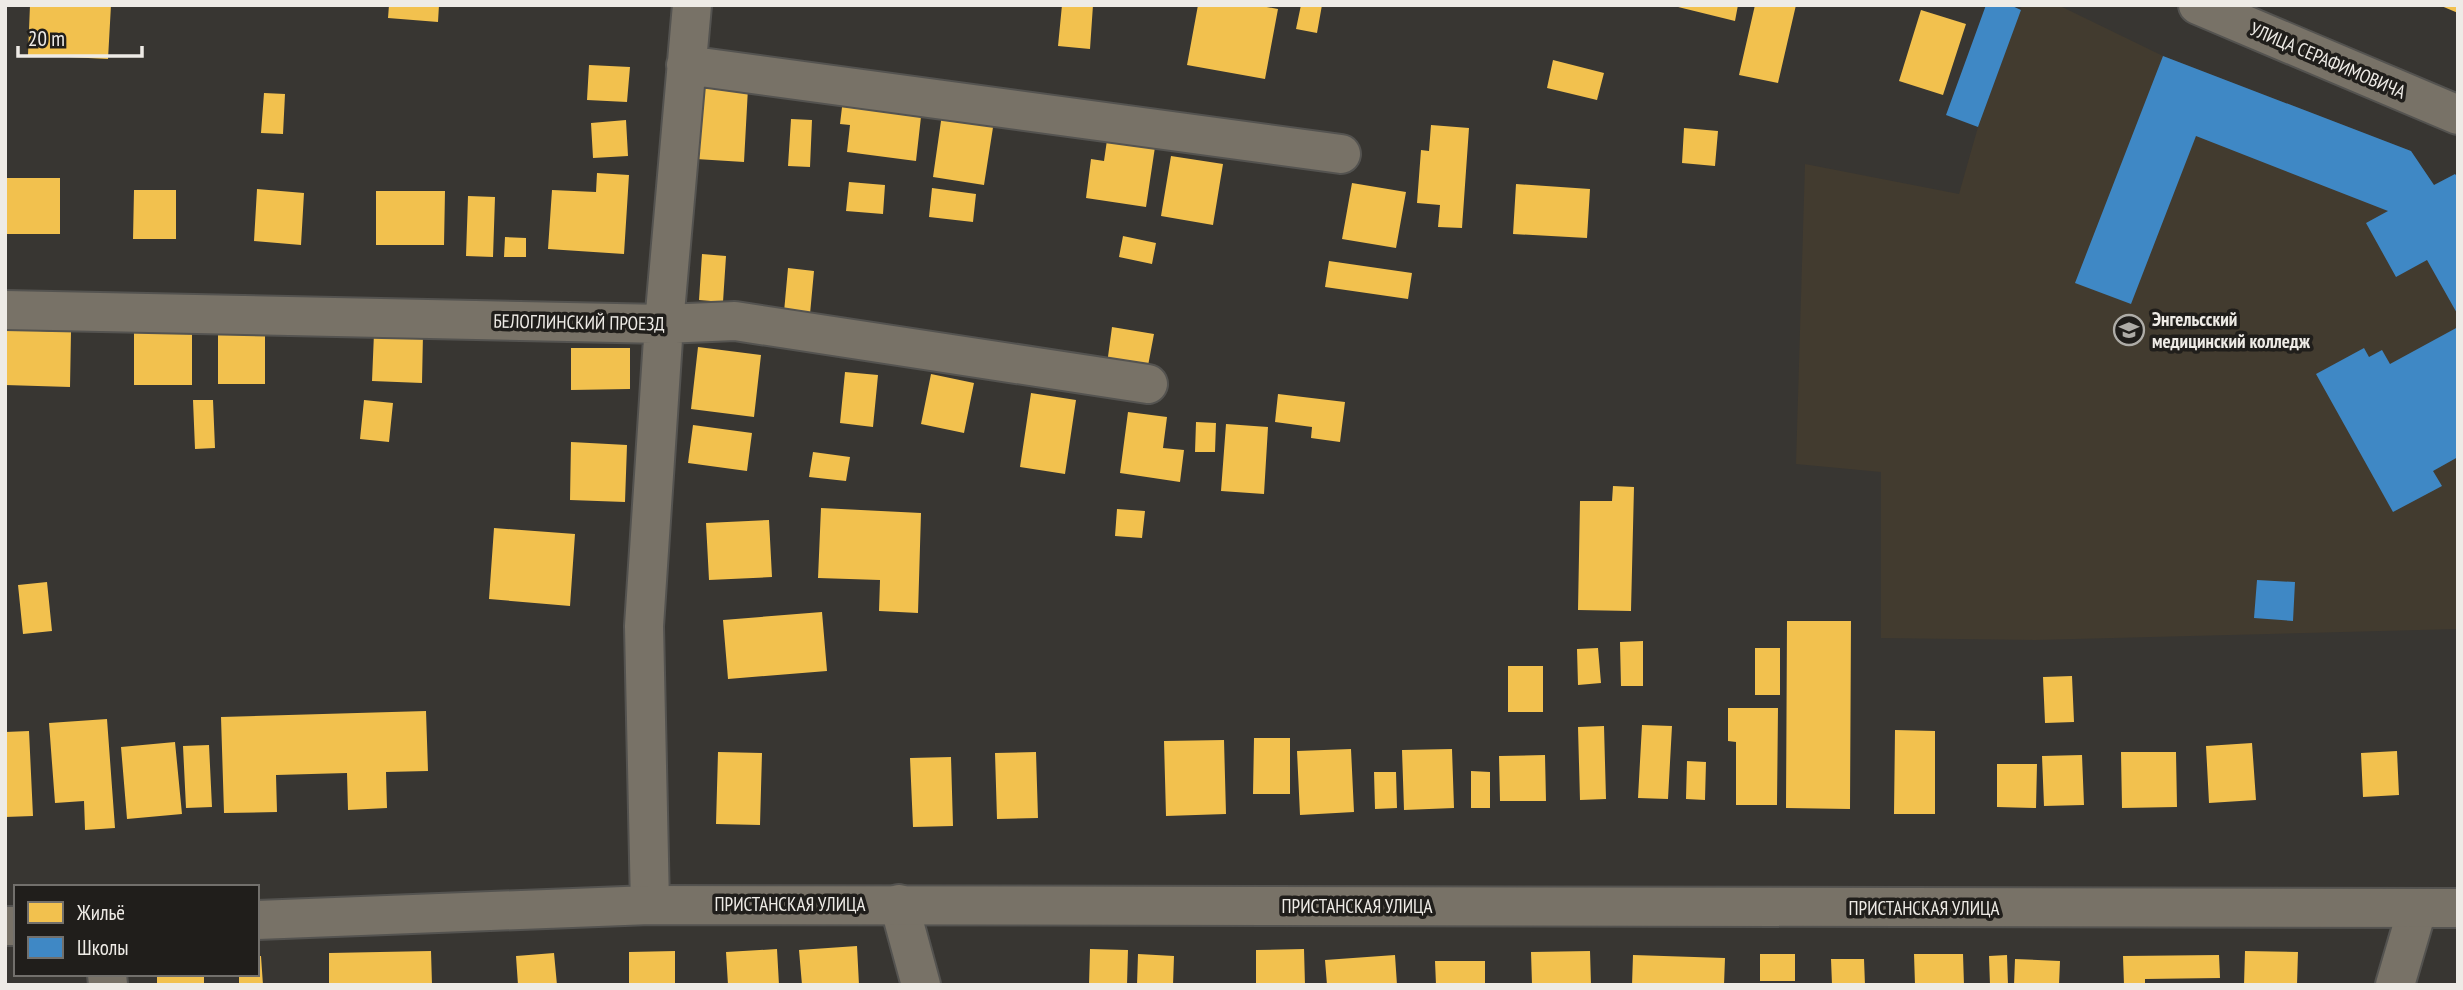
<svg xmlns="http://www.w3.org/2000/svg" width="2463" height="990" font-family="'PT Sans Narrow',sans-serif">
<rect width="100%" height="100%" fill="#383632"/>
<path fill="#423b2f" d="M 2022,5 L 2058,5 L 2163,56 L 2411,151 L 2434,185 L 2455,174 L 2458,178 L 2458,629 L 2036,640 L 1881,638 L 1881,472 L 1796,464 L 1805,164 L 1959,194 L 1978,127 Z"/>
<path fill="#f2c14e" d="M 30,5 L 111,5 L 108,59 L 28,55 Z
M 389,5 L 439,5 L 438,22 L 388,18 Z
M 1062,5 L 1093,5 L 1090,49 L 1058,46 Z
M 1198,5 L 1256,5 L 1278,9 L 1265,79 L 1187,65 Z
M 1301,5 L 1322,5 L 1317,33 L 1296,29 Z
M 1670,5 L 1738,5 L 1735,21 Z
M 1755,5 L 1796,5 L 1778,83 L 1739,75 Z
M 2439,5 L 2458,5 L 2458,13 Z
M 1921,10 L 1966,24 L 1943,95 L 1899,81 Z
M 1553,60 L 1604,73 L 1597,100 L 1547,88 Z
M 589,65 L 630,67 L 627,102 L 587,100 Z
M 700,86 L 748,88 L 744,162 L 696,159 Z
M 264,93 L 285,94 L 283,134 L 261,133 Z
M 843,99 L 922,108 L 916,161 L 847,152 L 850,125 L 840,124 Z
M 942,114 L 994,121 L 984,185 L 933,177 Z
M 791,119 L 812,120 L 810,167 L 788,166 Z
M 626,120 L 628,156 L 593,158 L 591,123 Z
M 1431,125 L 1469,128 L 1462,228 L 1438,227 L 1440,205 L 1417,203 L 1421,150 L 1429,151 Z
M 1684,128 L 1718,131 L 1715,166 L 1682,163 Z
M 1107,140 L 1155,147 L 1146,207 L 1086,198 L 1091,159 L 1104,161 Z
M 1171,156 L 1223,164 L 1213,225 L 1161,216 Z
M 597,173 L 629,175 L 624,254 L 548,249 L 552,190 L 596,192 Z
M 5,178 L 60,178 L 60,234 L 5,234 Z
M 849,182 L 885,185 L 883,214 L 846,211 Z
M 1352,183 L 1406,192 L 1396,248 L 1342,239 Z
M 1516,184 L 1590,189 L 1587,238 L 1513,234 Z
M 932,188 L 976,194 L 973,222 L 929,217 Z
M 257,189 L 304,193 L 301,245 L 254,241 Z
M 134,190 L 176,190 L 176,239 L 133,239 Z
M 376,191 L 445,191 L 444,245 L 376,245 Z
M 468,196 L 495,197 L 493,257 L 466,256 Z
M 1123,236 L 1156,243 L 1152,264 L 1119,257 Z
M 505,237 L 526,238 L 526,257 L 504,257 Z
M 702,254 L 726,256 L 723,302 L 699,300 Z
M 1329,261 L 1412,273 L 1408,299 L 1325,287 Z
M 788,268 L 814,271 L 810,314 L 784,312 Z
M 1112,327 L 1154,334 L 1147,371 L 1107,364 Z
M 134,329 L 192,329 L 192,385 L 134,385 Z
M 7,330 L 71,332 L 70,387 L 5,385 Z
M 218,330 L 265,331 L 265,384 L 218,384 Z
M 374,333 L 423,334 L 422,383 L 372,381 Z
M 698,347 L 761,355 L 754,417 L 691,409 Z
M 571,348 L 630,348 L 630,389 L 571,390 Z
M 845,372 L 878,375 L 873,427 L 840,423 Z
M 931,374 L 974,383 L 964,433 L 921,424 Z
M 1031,393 L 1076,400 L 1065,474 L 1020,467 Z
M 1278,394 L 1345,402 L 1340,442 L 1311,438 L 1312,427 L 1275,422 Z
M 193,400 L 213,400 L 215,448 L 195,449 Z
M 364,400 L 393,403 L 389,442 L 360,439 Z
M 1128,412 L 1167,417 L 1163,448 L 1184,450 L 1180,482 L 1120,473 Z
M 1196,422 L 1216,423 L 1215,452 L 1195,452 Z
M 1226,424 L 1268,427 L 1264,494 L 1221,491 Z
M 693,425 L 752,433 L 747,471 L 688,463 Z
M 571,442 L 627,445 L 625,502 L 570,500 Z
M 813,452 L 850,457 L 846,481 L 809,477 Z
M 1613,486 L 1634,487 L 1631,611 L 1578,610 L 1580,501 L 1612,501 Z
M 821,508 L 921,513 L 918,613 L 879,611 L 880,580 L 818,578 Z
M 1117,509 L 1145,511 L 1142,538 L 1115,536 Z
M 769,520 L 772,577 L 709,580 L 706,523 Z
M 494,528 L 575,534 L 570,606 L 489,599 Z
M 47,582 L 52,631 L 23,634 L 18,585 Z
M 822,612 L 827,671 L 728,679 L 723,620 Z
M 1787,621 L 1851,621 L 1850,809 L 1786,808 Z
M 1643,641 L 1643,686 L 1621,686 L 1620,642 Z
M 1598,648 L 1601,683 L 1578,685 L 1577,649 Z
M 1755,648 L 1780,648 L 1780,695 L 1755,695 Z
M 1508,666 L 1543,666 L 1543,712 L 1508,712 Z
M 2072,676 L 2074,722 L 2045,723 L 2043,677 Z
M 1728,708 L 1778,708 L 1777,805 L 1736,805 L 1736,742 L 1728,741 Z
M 426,711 L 428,771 L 386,772 L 387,808 L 348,810 L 347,773 L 276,775 L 277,812 L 224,813 L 221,717 Z
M 107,719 L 115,828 L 85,830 L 84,801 L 55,803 L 49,723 Z
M 1642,725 L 1672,726 L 1668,799 L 1638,798 Z
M 1604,726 L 1606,799 L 1580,800 L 1578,727 Z
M 1895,730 L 1935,731 L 1935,814 L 1894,814 Z
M 29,731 L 33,816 L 5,817 L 5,732 Z
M 1254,738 L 1290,738 L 1290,794 L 1253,794 Z
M 1224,740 L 1226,814 L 1166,816 L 1164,741 Z
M 175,742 L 182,814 L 127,819 L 121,747 Z
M 2252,743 L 2256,800 L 2209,803 L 2206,746 Z
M 209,745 L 212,807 L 186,808 L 183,746 Z
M 1351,749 L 1354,812 L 1300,815 L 1297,751 Z
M 1452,749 L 1454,808 L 1404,810 L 1402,750 Z
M 2397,751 L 2399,795 L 2363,797 L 2361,753 Z
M 718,752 L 762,753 L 760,825 L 716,824 Z
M 1036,752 L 1038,818 L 997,819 L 995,753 Z
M 2121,752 L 2176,752 L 2177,807 L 2122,808 Z
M 1545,755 L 1546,801 L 1500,801 L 1499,756 Z
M 2082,755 L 2084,805 L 2044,806 L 2042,756 Z
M 951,757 L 953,826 L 913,827 L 910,758 Z
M 1687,761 L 1706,762 L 1705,800 L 1686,799 Z
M 1997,764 L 2037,764 L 2036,808 L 1997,807 Z
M 1471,771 L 1490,772 L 1490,808 L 1471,808 Z
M 1374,772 L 1396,772 L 1397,808 L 1375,809 Z
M 857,946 L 859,985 L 802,985 L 799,950 Z
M 777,949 L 779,985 L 728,985 L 726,952 Z
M 1090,949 L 1128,950 L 1127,985 L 1089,985 Z
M 1304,949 L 1305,985 L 1256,985 L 1256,950 Z
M 431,951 L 432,985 L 329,985 L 329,953 Z
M 675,951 L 675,985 L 629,985 L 629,952 Z
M 1590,951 L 1591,985 L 1532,985 L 1531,952 Z
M 2245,951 L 2298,952 L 2297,985 L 2244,985 Z
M 554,953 L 557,985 L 518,985 L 516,956 Z
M 1138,954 L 1174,956 L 1173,985 L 1137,985 Z
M 1760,954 L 1795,954 L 1795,981 L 1760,981 Z
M 1914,954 L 1963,954 L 1964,985 L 1915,985 Z
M 1395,955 L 1397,985 L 1327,985 L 1325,960 Z
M 1633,955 L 1725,958 L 1724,985 L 1632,985 Z
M 2007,955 L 2008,985 L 1990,985 L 1989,956 Z
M 2219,955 L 2220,978 L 2145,979 L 2145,985 L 2124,985 L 2123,956 Z
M 257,956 L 261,956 L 263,985 L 239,985 L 239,974 L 257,974 Z
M 1831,959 L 1864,959 L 1865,985 L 1832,985 Z
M 2015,959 L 2060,961 L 2059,985 L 2014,985 Z
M 1435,961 L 1485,961 L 1485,985 L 1436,985 Z
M 157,974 L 204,974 L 204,985 L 157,985 Z"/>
<path fill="#3f88c5" d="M 1986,5 L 2010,5 L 2021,10 L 1978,127 L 1946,115 Z
M 2163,56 L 2411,151 L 2434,185 L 2455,174 L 2458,178 L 2458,315 L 2427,260 L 2396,277 L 2366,223 L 2388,211 L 2196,136 L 2131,304 L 2075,283 Z
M 2458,327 L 2458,457 L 2433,471 L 2442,486 L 2393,512 L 2316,374 L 2364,348 L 2369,357 L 2382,350 L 2390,364 Z
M 2257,580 L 2295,582 L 2293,621 L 2254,618 Z"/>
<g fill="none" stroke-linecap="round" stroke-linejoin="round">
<g stroke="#545350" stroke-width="42">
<path id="minor" d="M 686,65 L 1341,154
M 5,310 L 664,324 L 735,321 L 1148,384
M 899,904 L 921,985
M 650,905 L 644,626 L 664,324 L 692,5
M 107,974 L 108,985
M 2395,985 L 2417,910"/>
</g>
<g stroke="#545350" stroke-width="42">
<path id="tertiary" d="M 2198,5 L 2458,115
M 257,920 L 650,905 L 2458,908
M 5,926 L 16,926"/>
</g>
<use href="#minor" stroke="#787267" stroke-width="38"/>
<use href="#tertiary" stroke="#787267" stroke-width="38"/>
</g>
<defs>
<g id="university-ring" transform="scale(1.575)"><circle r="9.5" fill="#201e1b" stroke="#aeaca7" stroke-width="1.5"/><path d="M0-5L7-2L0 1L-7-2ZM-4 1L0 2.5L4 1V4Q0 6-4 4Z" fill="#aeaca7"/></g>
</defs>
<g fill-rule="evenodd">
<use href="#university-ring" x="2129" y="330"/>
</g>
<g text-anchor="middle" stroke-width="7" stroke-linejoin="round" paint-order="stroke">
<g font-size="19" fill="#eeebe6" stroke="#201e1b">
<text transform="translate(2328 60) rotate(23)" y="7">УЛИЦА СЕРАФИМОВИЧА</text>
<text transform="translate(579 322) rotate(1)" y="7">БЕЛОГЛИНСКИЙ ПРОЕЗД</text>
<text x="790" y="911">ПРИСТАНСКАЯ УЛИЦА</text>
<text x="1357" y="913">ПРИСТАНСКАЯ УЛИЦА</text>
<text x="1924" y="915">ПРИСТАНСКАЯ УЛИЦА</text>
</g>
<g font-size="19" font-weight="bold" fill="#eeebe6" stroke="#201e1b" text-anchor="start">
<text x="2152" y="326">Энгельсский<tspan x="2152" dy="22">медицинский колледж</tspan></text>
</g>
</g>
<rect width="2463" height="990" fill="none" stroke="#eeebe6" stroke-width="14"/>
<rect x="14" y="885" width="245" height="91" fill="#201e1b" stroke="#72706c" stroke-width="2"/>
<rect x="28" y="902" width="35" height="21" fill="#f2c14e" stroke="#72706c" stroke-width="2"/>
<text x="77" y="920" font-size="21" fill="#eeebe6">Жильё</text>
<rect x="28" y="937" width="35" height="21" fill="#3f88c5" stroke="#72706c" stroke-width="2"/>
<text x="77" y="955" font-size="21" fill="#eeebe6">Школы</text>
<path d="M18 46v10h124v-10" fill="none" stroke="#eeebe6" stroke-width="3.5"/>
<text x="28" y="46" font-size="21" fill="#eeebe6" stroke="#201e1b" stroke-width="5" paint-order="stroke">20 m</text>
</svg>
